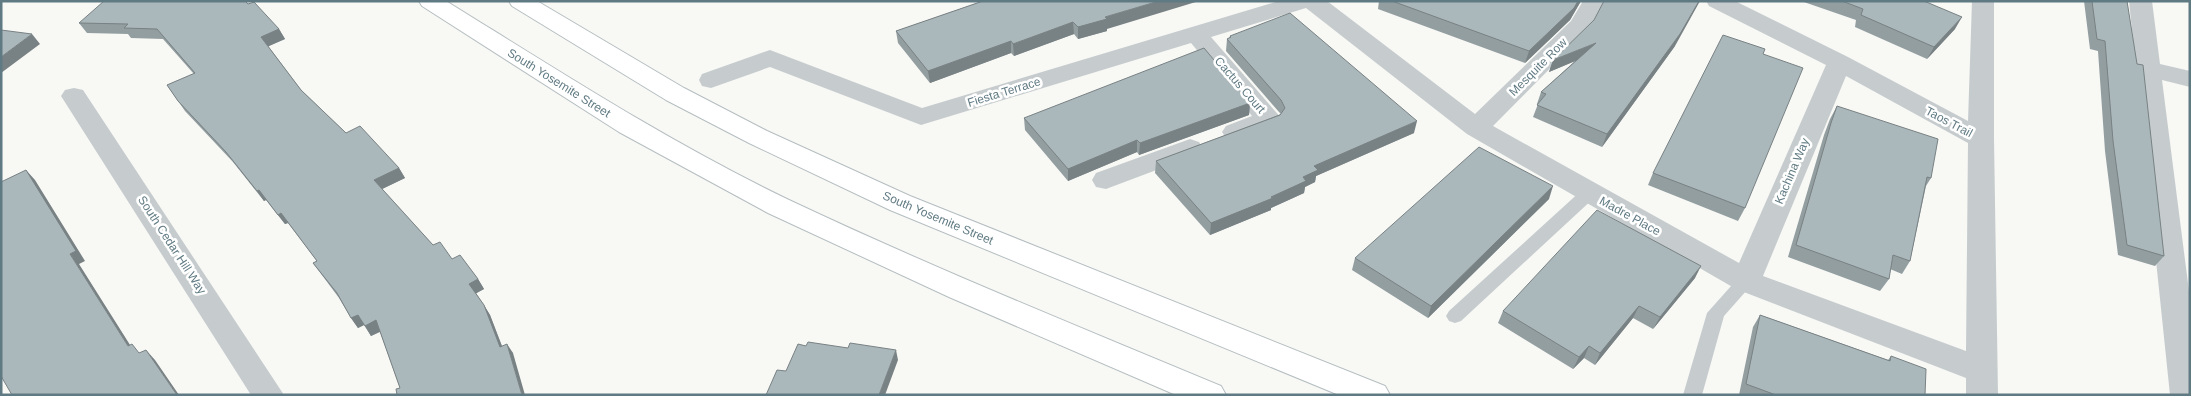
<svg xmlns="http://www.w3.org/2000/svg" width="2191" height="396" font-family="Arial,sans-serif">
<rect width="100%" height="100%" fill="#f8f8f5"/>
<g fill="none" stroke-linecap="round" stroke-linejoin="round">
<g stroke="#b5bec1" stroke-width="2">
<path id="secondary" d="M 419,1 L 446,1 C 559,71 670,143 789,200 C 931,267 1077,326 1221,386 L 1226,395 L 1176,395 L 949,297 L 768,213 L 619,132 L 422,6 Z
M 509,1 L 537,1 L 684,88 L 767,131 L 910,196 L 1385,386 L 1390,395 L 1339,395 L 890,210 L 749,143 L 666,100 L 512,6 Z"/>
</g>
<path fill="#c6ccce" fill-rule="evenodd" d="M 1589,187 L 1595,189 L 1597,193 L 1595,197 L 1461,321 L 1455,323 L 1449,321 L 1446,316 L 1449,311 L 1583,189 Z
M 1746,274 L 1752,276 L 1755,281 L 1724,316 L 1702,395 L 1683,395 L 1707,313 L 1740,276 Z"/>
<path fill="#c6ccce" fill-rule="evenodd" d="M 1279,1 L 1327,1 L 1475,114 L 1571,21 L 1583,1 L 1606,1 L 1588,30 L 1493,126 L 1739,263 L 1826,65 L 1709,6 L 1706,1 L 1735,1 L 1848,57 L 1968,121 L 1972,1 L 1994,1 L 1994,139 L 1998,395 L 1966,395 L 1966,378 L 1736,289 L 1467,134 L 1306,8 L 1211,37 L 1282,119 L 1278,125 L 1235,141 L 1226,138 L 1222,132 L 1226,126 L 1252,116 L 1191,43 L 921,125 L 770,67 L 711,88 L 702,86 L 699,80 L 702,74 L 770,50 L 922,108 ZM 1846,76 L 1968,143 L 1966,351 L 1763,276 Z
M 2129,1 L 2152,1 L 2160,64 L 2190,71 L 2190,87 L 2162,80 L 2190,299 L 2190,395 L 2170,395 Z
M 74,88 L 83,90 L 284,395 L 251,395 L 61,96 L 65,90 Z
M 1190,139 L 1199,142 L 1203,148 L 1199,154 L 1106,189 L 1096,187 L 1092,180 L 1096,173 Z"/>
<use href="#secondary" fill="#fff" fill-rule="evenodd"/>
</g>
<path fill="#939ea1" d="M 983,1 L 1107,29 L 1107,31 L 1078,39 L 1074,34 L 1014,56 L 1011,53 L 930,83 L 898,43 L 896,31 Z
M 1379,1 L 1581,1 L 1570,20 L 1525,63 L 1378,9 Z
M 1801,1 L 1924,1 L 1955,29 L 1927,59 L 1855,27 L 1856,20 Z
M 2084,1 L 2127,1 L 2164,256 L 2155,266 L 2118,255 L 2105,151 L 2098,51 L 2090,49 Z
M 248,4 L 279,29 L 285,39 L 268,46 L 301,90 L 346,133 L 399,168 L 405,178 L 382,189 L 433,245 L 452,259 L 478,279 L 484,289 L 476,293 L 490,315 L 502,346 L 513,353 L 400,388 L 380,332 L 371,336 L 364,325 L 358,328 L 351,318 L 339,298 L 313,263 L 317,261 L 288,223 L 285,224 L 266,200 L 264,201 L 233,162 L 185,111 L 167,85 L 194,74 L 163,39 L 131,38 L 128,34 L 87,33 L 79,23 Z
M 1230,36 L 1414,133 L 1316,176 L 1315,182 L 1305,187 L 1304,193 L 1271,208 L 1271,210 L 1210,235 L 1155,173 L 1156,161 L 1281,114 L 1279,112 L 1226,51 L 1227,39 L 1229,38 Z
M 1675,46 L 1602,147 L 1533,117 L 1538,104 L 1537,104 L 1541,92 L 1575,61 L 1549,72 L 1553,60 Z
M 1763,54 L 1745,208 L 1738,221 L 1648,185 L 1653,173 Z
M 1250,103 L 1249,115 L 1139,155 L 1137,152 L 1068,181 L 1025,130 L 1024,118 Z
M 1837,106 L 1931,178 L 1926,186 L 1910,261 L 1902,274 L 1890,269 L 1889,279 L 1880,291 L 1788,257 L 1824,135 L 1830,119 Z
M 1549,199 L 1428,318 L 1352,270 L 1355,258 Z
M 1695,278 L 1653,329 L 1633,318 L 1595,365 L 1584,358 L 1573,369 L 1498,323 L 1503,311 Z
M 1760,315 L 1888,360 L 1891,356 L 1925,395 L 1739,395 L 1753,327 Z"/>
<path fill="#788183" d="M 1159,1 L 1199,1 L 1107,29 L 1107,31 L 1078,39 L 1078,27 L 1105,17 Z
M 1578,1 L 1581,1 L 1570,20 L 1525,63 L 1529,51 Z
M 1699,1 L 1700,1 L 1675,46 L 1602,147 L 1607,134 Z
M 1962,17 L 1955,29 L 1927,59 L 1934,47 Z
M 1073,22 L 1074,34 L 1014,56 L 1013,44 Z
M 279,29 L 285,39 L 267,47 L 261,37 Z
M 32,34 L 40,44 L 1,73 L 1,57 Z
M 1011,41 L 1011,53 L 930,83 L 928,71 Z
M 1596,43 L 1592,54 L 1549,72 L 1553,60 Z
M 1250,103 L 1249,115 L 1139,155 L 1140,143 Z
M 1417,121 L 1414,133 L 1316,176 L 1315,182 L 1305,187 L 1304,193 L 1271,208 L 1271,210 L 1210,235 L 1211,223 L 1271,197 L 1303,177 L 1314,166 Z
M 1137,140 L 1137,152 L 1068,181 L 1068,169 Z
M 399,168 L 405,178 L 380,190 L 374,180 Z
M 26,170 L 35,180 L 85,261 L 79,264 L 137,356 L 128,346 L 70,254 Z
M 1553,186 L 1549,199 L 1428,318 L 1431,306 Z
M 259,190 L 266,200 L 264,201 L 257,191 Z
M 281,213 L 288,223 L 285,224 L 278,215 Z
M 1701,266 L 1695,278 L 1653,329 L 1660,317 Z
M 478,279 L 484,289 L 475,294 L 469,284 Z
M 484,305 L 490,315 L 506,357 L 500,347 Z
M 1639,306 L 1633,318 L 1595,365 L 1600,353 Z
M 358,315 L 364,325 L 358,328 L 351,318 Z
M 376,320 L 383,330 L 371,336 L 365,326 Z
M 507,344 L 513,353 L 525,395 L 522,395 Z
M 1589,346 L 1584,358 L 1573,369 L 1579,357 Z
M 146,350 L 155,360 L 179,395 L 177,395 Z
M 896,350 L 898,360 L 885,395 L 879,395 Z"/>
<path fill="#abb8bb" stroke="#788183" d="M 104,1 L 245,1 L 248,4 L 254,2 L 279,29 L 261,37 L 301,90 L 346,133 L 360,126 L 399,168 L 374,180 L 433,245 L 440,242 L 452,259 L 460,255 L 478,279 L 469,284 L 484,305 L 500,347 L 507,344 L 522,395 L 397,395 L 396,389 L 400,388 L 376,320 L 365,326 L 358,315 L 351,318 L 337,293 L 313,263 L 317,261 L 281,213 L 278,215 L 259,190 L 257,191 L 226,152 L 178,101 L 167,85 L 195,73 L 157,29 L 124,28 L 128,24 L 79,23 Z
M 983,1 L 1159,1 L 1105,17 L 1107,19 L 1078,27 L 1073,22 L 1013,44 L 1011,41 L 928,71 L 896,31 Z
M 1392,1 L 1578,1 L 1574,8 L 1529,51 Z
M 1604,1 L 1699,1 L 1680,34 L 1607,134 L 1537,105 L 1546,94 L 1541,92 L 1596,43 L 1553,60 L 1594,20 Z
M 1842,1 L 1924,1 L 1962,17 L 1934,47 L 1861,15 L 1863,9 Z
M 2092,1 L 2127,1 L 2137,64 L 2143,65 L 2164,256 L 2127,245 L 2113,141 L 2105,41 L 2097,39 Z
M 1290,13 L 1417,121 L 1314,166 L 1318,170 L 1303,177 L 1306,181 L 1271,197 L 1273,198 L 1211,223 L 1156,161 L 1280,115 L 1285,108 L 1281,100 L 1227,39 L 1231,37 L 1230,36 Z
M 1,30 L 32,34 L 1,57 Z
M 1723,35 L 1765,49 L 1763,54 L 1803,68 L 1745,208 L 1653,173 Z
M 1204,48 L 1250,103 L 1140,143 L 1137,140 L 1068,169 L 1024,118 Z
M 1837,106 L 1938,139 L 1931,178 L 1927,177 L 1910,261 L 1893,255 L 1889,279 L 1796,245 L 1831,123 Z
M 1479,147 L 1553,186 L 1431,306 L 1355,258 Z
M 26,170 L 76,251 L 70,254 L 128,346 L 132,344 L 139,353 L 146,350 L 177,395 L 12,395 L 1,376 L 1,182 Z
M 1597,210 L 1701,266 L 1660,317 L 1639,306 L 1600,353 L 1589,346 L 1579,357 L 1503,311 Z
M 1760,315 L 1890,361 L 1891,356 L 1926,369 L 1925,395 L 1776,395 L 1746,384 Z
M 808,342 L 848,348 L 850,343 L 896,350 L 879,395 L 766,395 L 777,370 L 786,371 L 798,344 L 806,346 Z"/>
<g text-anchor="middle" stroke-width="5" stroke-linejoin="round" paint-order="stroke">
<g font-size="12" fill="#607a83" stroke="#fff">
<text transform="translate(1538 67) rotate(-45)" y="4">Mesquite Row</text>
<text transform="translate(559 83) rotate(32)" y="4">South Yosemite Street</text>
<text transform="translate(1240 85) rotate(49)" y="4">Cactus Court</text>
<text transform="translate(1004 92) rotate(-17)" y="4">Fiesta Terrace</text>
<text transform="translate(1949 122) rotate(28)" y="4">Taos Trail</text>
<text transform="translate(1792 171) rotate(-67)" y="4">Kachina Way</text>
<text transform="translate(1630 216) rotate(29)" y="4">Madre Place</text>
<text transform="translate(938 218) rotate(23)" y="4">South Yosemite Street</text>
<text transform="translate(172 245) rotate(57)" y="4">South Cedar Hill Way</text>
</g>
</g>
<rect width="2191" height="396" fill="none" stroke="#607a83" stroke-width="5"/>
</svg>
